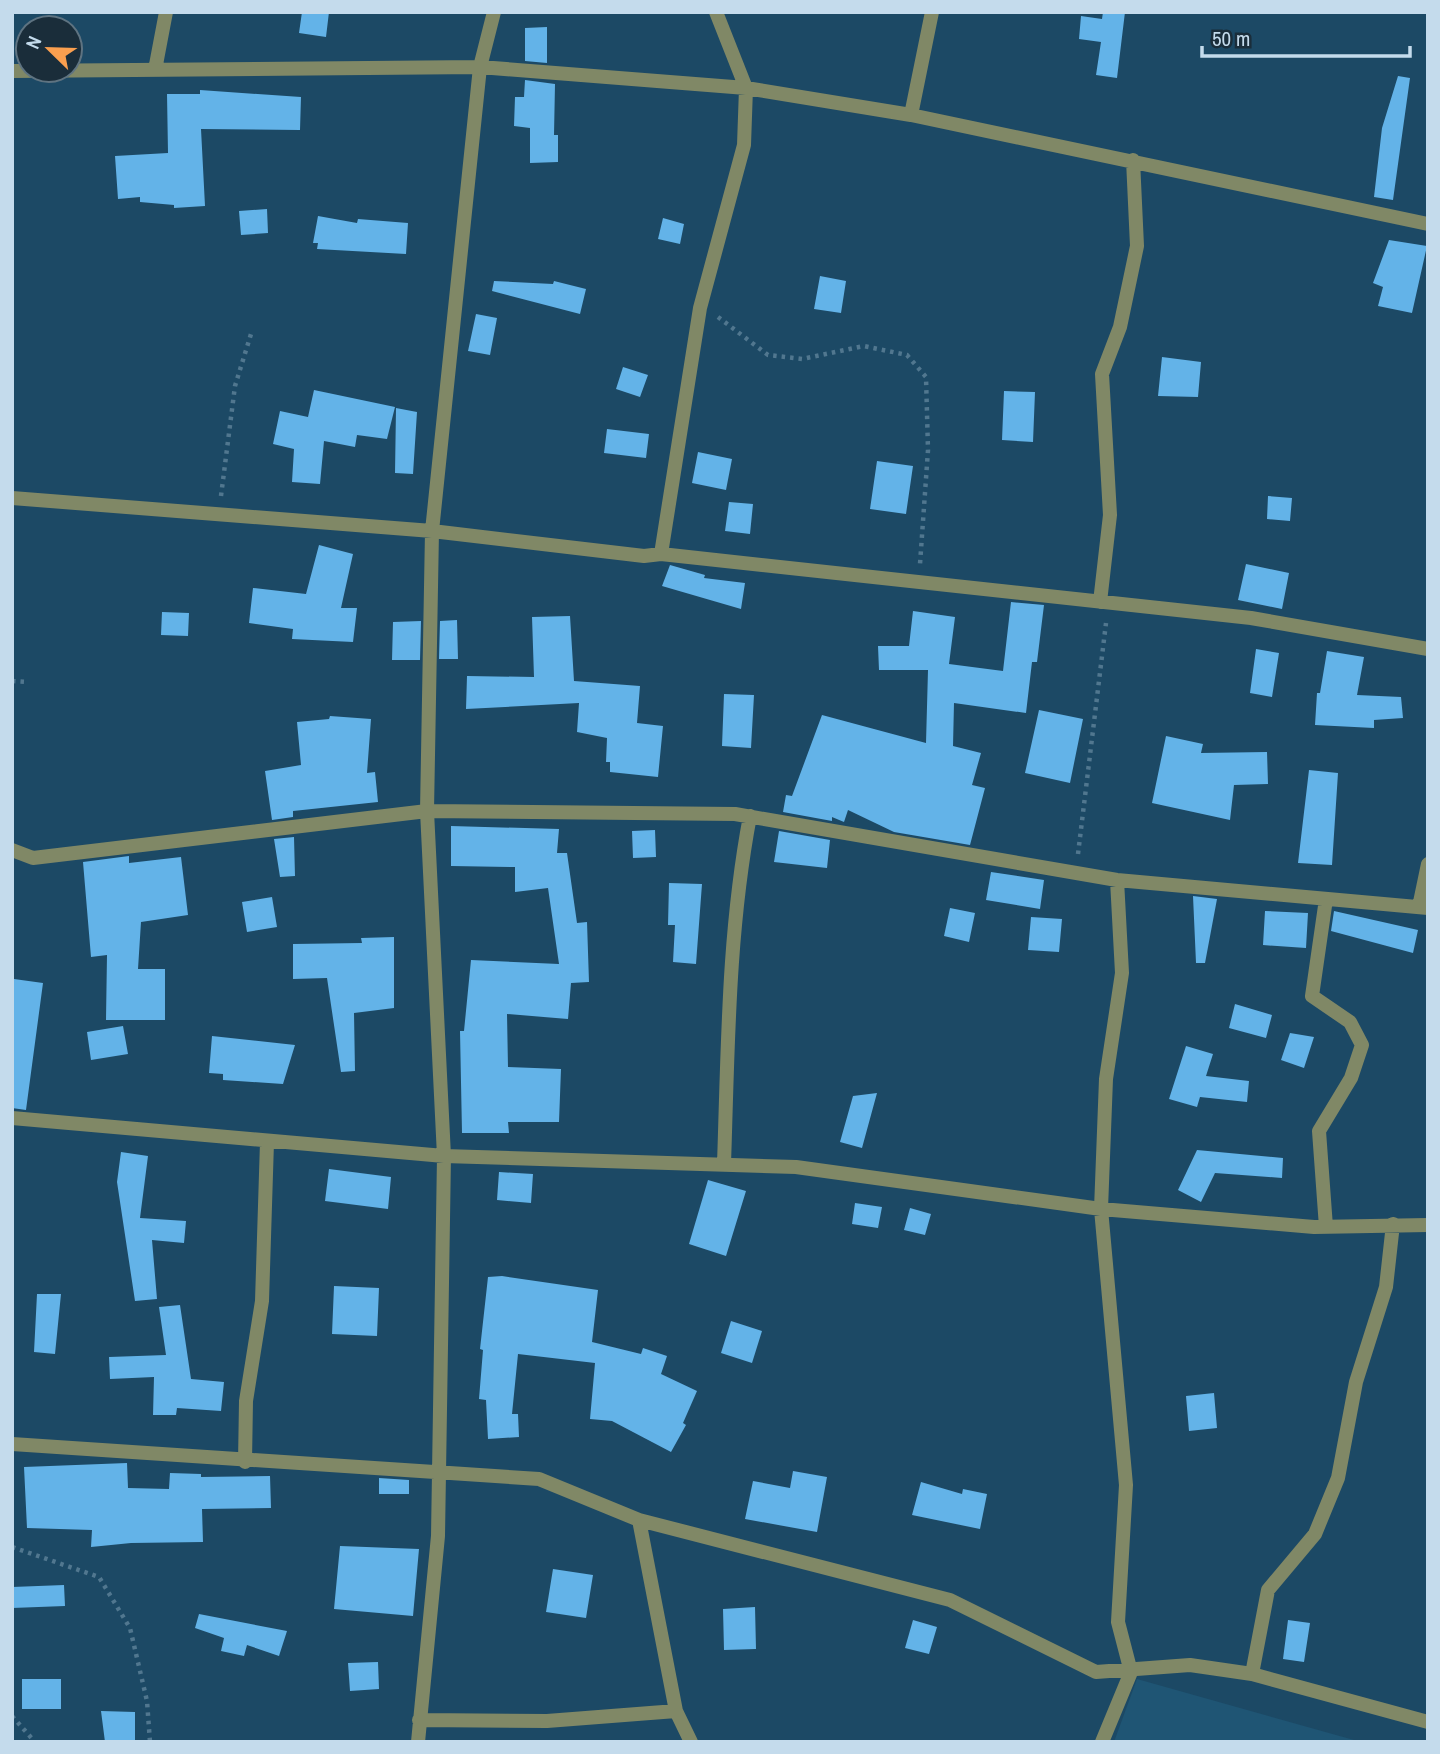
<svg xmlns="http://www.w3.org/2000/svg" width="1440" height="1754" font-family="'Archivo Narrow',sans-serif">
<rect width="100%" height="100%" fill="#1c4965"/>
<path fill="#1f5574" d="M 1137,1679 L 1361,1742 L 1114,1742 Z"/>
<path fill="#63b3e8" d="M 302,12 L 329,12 L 326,37 L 299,33 Z
M 1103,12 L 1125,12 L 1117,78 L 1096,75 L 1101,42 L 1079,39 L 1081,16 L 1102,19 Z
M 547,27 L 547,63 L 525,61 L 525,28 Z
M 1398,76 L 1410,78 L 1393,200 L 1374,197 L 1382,128 Z
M 525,80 L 555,84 L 554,135 L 558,135 L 558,162 L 530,163 L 530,128 L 514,126 L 515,97 L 524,97 Z
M 200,90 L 301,97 L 300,130 L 201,129 L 205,206 L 174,208 L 174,205 L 140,202 L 140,197 L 118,199 L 115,156 L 168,153 L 167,94 L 200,94 Z
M 267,209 L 268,233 L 241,235 L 239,211 Z
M 318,216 L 357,223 L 358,219 L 408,223 L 406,254 L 317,249 L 318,243 L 313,243 Z
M 663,218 L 684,224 L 680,244 L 658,239 Z
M 1389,240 L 1427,246 L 1412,313 L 1378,306 L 1383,287 L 1373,283 Z
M 820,276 L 846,281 L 841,313 L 814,309 Z
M 494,281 L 553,284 L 554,281 L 586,289 L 580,314 L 492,291 Z
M 476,314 L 497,318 L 490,355 L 468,351 Z
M 1162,357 L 1201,362 L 1198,397 L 1158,396 Z
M 623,367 L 648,375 L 640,397 L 616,389 Z
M 314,390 L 395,407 L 387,439 L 357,435 L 355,447 L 324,441 L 320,484 L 292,482 L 294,449 L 273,444 L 280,411 L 308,417 Z
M 1004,391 L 1035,392 L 1033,442 L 1002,440 Z
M 396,408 L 417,412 L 413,474 L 395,473 Z
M 607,429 L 649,434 L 646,458 L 604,453 Z
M 698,452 L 732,459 L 726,490 L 692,483 Z
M 877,461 L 913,466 L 906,514 L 870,509 Z
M 1268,496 L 1292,498 L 1290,521 L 1267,519 Z
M 729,502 L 753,504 L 750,534 L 725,531 Z
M 319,545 L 353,554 L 341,608 L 357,608 L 353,642 L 292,639 L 293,629 L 249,623 L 253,588 L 306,594 Z
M 1246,564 L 1289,573 L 1282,609 L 1238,600 Z
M 670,565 L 705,575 L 704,578 L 745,583 L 741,609 L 662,586 Z
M 1011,602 L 1044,605 L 1037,662 L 1032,662 L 1026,713 L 954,703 L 953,746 L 981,753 L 972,785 L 985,788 L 970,845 L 894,832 L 848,810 L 844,822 L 832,817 L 832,821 L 783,812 L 786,795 L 792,796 L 822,715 L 926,743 L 928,670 L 879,670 L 878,646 L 909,646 L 913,611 L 955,617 L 949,664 L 1003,671 Z
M 162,612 L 189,613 L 188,636 L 161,635 Z
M 570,616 L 574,681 L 640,686 L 637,723 L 663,726 L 658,777 L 610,772 L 610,762 L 606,762 L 607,738 L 577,732 L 579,703 L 466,709 L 467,676 L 534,677 L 532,617 Z
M 457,620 L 458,659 L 439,659 L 440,621 Z
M 421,621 L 420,660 L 392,660 L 393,622 Z
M 1256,649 L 1279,653 L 1272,697 L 1250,693 Z
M 1327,651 L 1364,657 L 1357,695 L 1401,697 L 1403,718 L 1374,720 L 1374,728 L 1315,725 L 1317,693 L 1320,693 Z
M 724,694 L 754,695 L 751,748 L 722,746 Z
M 1039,710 L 1083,719 L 1070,783 L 1025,773 Z
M 330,716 L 371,719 L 367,773 L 375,772 L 378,802 L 293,811 L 293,817 L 272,820 L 265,771 L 301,765 L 297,722 L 329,719 Z
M 1166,736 L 1203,744 L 1201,753 L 1267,752 L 1268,784 L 1234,785 L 1230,820 L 1152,803 Z
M 1309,770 L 1338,773 L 1332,865 L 1298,863 Z
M 451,826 L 559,829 L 557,853 L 567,853 L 577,923 L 587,922 L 589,982 L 571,983 L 568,1019 L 507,1014 L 508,1067 L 561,1069 L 559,1122 L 508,1122 L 509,1133 L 462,1133 L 460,1031 L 464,1031 L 471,960 L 559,964 L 548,888 L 515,892 L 515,867 L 451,866 Z
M 655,830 L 656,857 L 633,858 L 632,831 Z
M 779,831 L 830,840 L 827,868 L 774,862 Z
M 294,837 L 295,876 L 280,877 L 274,839 Z
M 129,856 L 129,863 L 181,857 L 188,915 L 141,922 L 138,969 L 165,969 L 165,1020 L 106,1020 L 107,955 L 91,957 L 83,862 Z
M 991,872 L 1044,880 L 1040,909 L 986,900 Z
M 669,883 L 702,884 L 696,964 L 673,962 L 675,925 L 668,925 Z
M 1193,896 L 1217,899 L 1205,963 L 1196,963 Z
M 272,897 L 277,927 L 247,932 L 242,902 Z
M 950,908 L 975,913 L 969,942 L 944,936 Z
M 1265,911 L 1308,913 L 1306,948 L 1263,945 Z
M 1334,911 L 1418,930 L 1413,953 L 1331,931 Z
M 1031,917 L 1062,919 L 1059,952 L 1028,950 Z
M 394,937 L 394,1008 L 354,1013 L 355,1071 L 341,1072 L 327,978 L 293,979 L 293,944 L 362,943 L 361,938 Z
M 14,979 L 43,983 L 26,1110 L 12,1108 Z
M 1235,1004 L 1272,1015 L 1266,1038 L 1229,1028 Z
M 123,1026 L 128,1054 L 91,1060 L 87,1032 Z
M 1290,1033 L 1314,1037 L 1304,1068 L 1281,1060 Z
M 212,1036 L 295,1045 L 283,1084 L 223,1080 L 223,1074 L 209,1073 Z
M 1186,1046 L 1213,1054 L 1206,1076 L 1249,1081 L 1247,1102 L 1200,1097 L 1197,1107 L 1169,1099 Z
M 877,1093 L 862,1148 L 840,1142 L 853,1096 Z
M 1197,1150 L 1283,1158 L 1282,1178 L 1215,1173 L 1201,1202 L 1178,1190 Z
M 121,1152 L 148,1156 L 140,1218 L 186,1221 L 184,1243 L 152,1240 L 157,1299 L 135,1301 L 117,1182 Z
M 329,1169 L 391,1177 L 388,1209 L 325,1201 Z
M 499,1172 L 533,1174 L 531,1203 L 497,1200 Z
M 708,1180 L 746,1191 L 726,1256 L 689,1244 Z
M 855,1203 L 882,1207 L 878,1228 L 852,1224 Z
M 910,1208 L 931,1214 L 925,1235 L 904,1230 Z
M 502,1276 L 598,1290 L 592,1342 L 641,1354 L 643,1348 L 667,1356 L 661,1374 L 697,1391 L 683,1423 L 686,1425 L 671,1452 L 612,1421 L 590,1419 L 595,1363 L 518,1354 L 512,1414 L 518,1414 L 519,1437 L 488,1439 L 486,1400 L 479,1399 L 483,1350 L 480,1349 L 488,1277 Z
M 334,1286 L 379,1288 L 377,1336 L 332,1334 Z
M 37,1294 L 61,1294 L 55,1354 L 34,1352 Z
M 180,1305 L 191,1379 L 224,1382 L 221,1411 L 177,1408 L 176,1415 L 153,1415 L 154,1377 L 110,1379 L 109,1357 L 166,1355 L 159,1307 Z
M 731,1321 L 762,1331 L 752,1363 L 721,1353 Z
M 1214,1393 L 1217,1428 L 1189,1431 L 1186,1396 Z
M 127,1463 L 128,1488 L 169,1489 L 170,1473 L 201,1474 L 201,1477 L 270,1476 L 271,1508 L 202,1509 L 203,1542 L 131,1543 L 91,1547 L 92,1530 L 27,1528 L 24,1467 Z
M 793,1471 L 827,1477 L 817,1532 L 745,1519 L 753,1481 L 790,1488 Z
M 379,1478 L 409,1480 L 409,1494 L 379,1494 Z
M 921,1482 L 962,1494 L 963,1489 L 987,1494 L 980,1529 L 912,1515 Z
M 340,1546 L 419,1549 L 413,1616 L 334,1609 Z
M 553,1569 L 593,1575 L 586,1618 L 546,1612 Z
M 64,1585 L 65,1606 L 12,1608 L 12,1587 Z
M 755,1607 L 756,1649 L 724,1650 L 723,1609 Z
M 199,1614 L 287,1631 L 279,1656 L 247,1645 L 244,1656 L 221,1651 L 224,1638 L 195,1628 Z
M 913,1620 L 937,1627 L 929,1654 L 905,1648 Z
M 1288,1620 L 1310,1623 L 1304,1662 L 1283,1659 Z
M 378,1662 L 379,1689 L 350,1691 L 348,1663 Z
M 22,1679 L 61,1679 L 61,1709 L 22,1709 Z
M 101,1711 L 135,1712 L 135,1742 L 105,1742 Z"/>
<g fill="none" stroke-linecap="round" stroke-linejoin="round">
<path stroke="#51778f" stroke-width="4.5" stroke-dasharray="3.5 5" stroke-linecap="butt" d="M 718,317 L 768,355 L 802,359 L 864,346 L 907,355 L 926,377 L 928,450 L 920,564
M 221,496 L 235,386 L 251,334
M 12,681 L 27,682
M 1078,854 L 1106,623
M 12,1547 L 99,1577 L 130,1628 L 147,1701 L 150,1742
M 12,1716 L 35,1742"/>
<path stroke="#808866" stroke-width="14" d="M 155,70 L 166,12
M 12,71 L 480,67 L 746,88 L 911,115 L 1428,224
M 911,115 L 932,12
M 12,498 L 432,531 L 644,556 L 661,554 L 1251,618 L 1428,649
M 661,554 L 700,308 L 744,145 L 746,88 L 716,12
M 1100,602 L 1110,515 L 1102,374 L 1120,327 L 1137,246 L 1133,160
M 12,850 L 33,858 L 427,811 L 735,814 L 1117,880 L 1428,908
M 1419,907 L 1428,864
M 12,1118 L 444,1156 L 796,1167 L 1101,1209 L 1314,1227 L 1428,1225
M 724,1164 C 728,1047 728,932 750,816
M 1326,1227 L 1319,1131 L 1351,1078 L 1362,1045 L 1350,1022 L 1312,996 L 1326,899
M 12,1444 L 539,1479 L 639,1520 L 676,1711 L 691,1742
M 245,1462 L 246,1401 L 262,1301 L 267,1142
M 639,1520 L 950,1600 L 1096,1672 L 1190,1665 L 1252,1674 L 1428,1722
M 1252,1674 L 1268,1590 L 1315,1534 L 1338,1478 L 1356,1382 L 1386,1287 L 1393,1224
M 419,1720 L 547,1721 L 676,1711
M 418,1742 L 438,1536 L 444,1156 L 427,811 L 432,531 L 480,67 L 494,12
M 1102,1742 L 1131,1672 L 1118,1622 L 1126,1485 L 1101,1209 L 1106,1079 L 1122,973 L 1117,880"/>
</g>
<rect width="1440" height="1754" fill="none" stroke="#c4dbec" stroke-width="28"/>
<g transform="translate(49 49) rotate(293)"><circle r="33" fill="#1a2d3a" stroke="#5e7381" stroke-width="2"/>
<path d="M0-5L12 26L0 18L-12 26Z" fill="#fa9f4f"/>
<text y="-10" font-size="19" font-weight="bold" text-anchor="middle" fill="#c4dbec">N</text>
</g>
<path d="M1202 46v10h208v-10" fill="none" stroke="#c4dbec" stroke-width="3.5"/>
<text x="1212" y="46" font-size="21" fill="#c4dbec" stroke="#1a2d3a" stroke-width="5" paint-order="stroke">50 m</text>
</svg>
